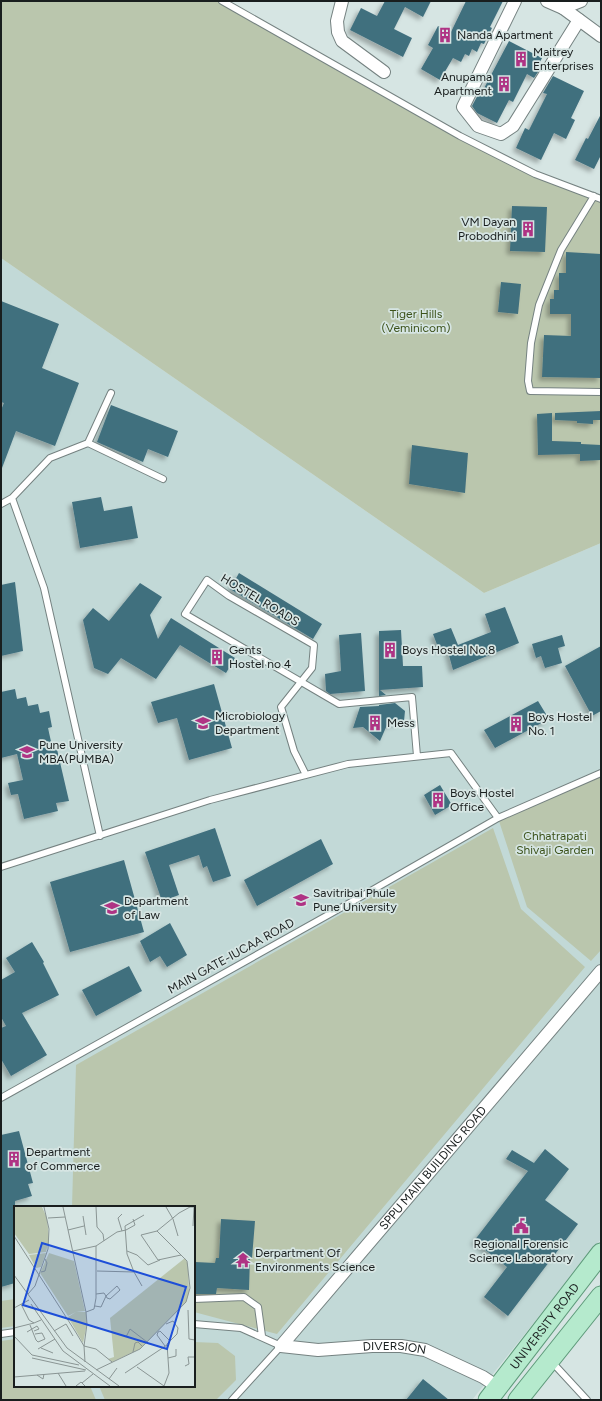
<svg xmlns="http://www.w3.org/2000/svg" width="602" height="1401" font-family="Figtree,sans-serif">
<defs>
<filter id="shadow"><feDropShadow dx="-3.5" dy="3.5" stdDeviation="2" flood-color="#0004"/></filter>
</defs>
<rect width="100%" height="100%" fill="#d6e5e3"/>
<path fill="#c2d9d7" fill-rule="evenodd" d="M 1,258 L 484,593 L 601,543 L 601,1239 L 472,1400 L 1,1400 ZM 15,1207 L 194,1207 L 194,1386 L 15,1386 Z"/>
<path fill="#bac6ad" d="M 1,1 L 222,1 L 460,136 L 535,174 L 601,200 L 601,543 L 484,593 L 1,258 Z
M 601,773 L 601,950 L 591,961 L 527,907 L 498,818 Z
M 493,828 L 521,909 L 585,967 L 277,1334 L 194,1312 L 194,1207 L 72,1207 L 76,1065 Z
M 15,1299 L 15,1326 L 1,1328 L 1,1301 Z
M 15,1339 L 15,1386 L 90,1386 L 96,1400 L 1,1400 L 1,1341 Z
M 194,1342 L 218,1343 L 235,1356 L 236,1380 L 216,1400 L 105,1400 L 99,1386 L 194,1386 Z"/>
<path fill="#416f7e" filter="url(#shadow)" d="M 385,1 L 431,1 L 423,17 L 405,7 L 394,29 L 412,38 L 403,57 L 350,30 L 361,8 L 377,16 Z
M 466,1 L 503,1 L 490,27 L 492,28 L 484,44 L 481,43 L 477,52 L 472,49 L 469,56 L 465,54 L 461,62 L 453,58 L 440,80 L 421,69 L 433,48 L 428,45 L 438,26 L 451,32 Z
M 509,41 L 542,58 L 537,68 L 540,69 L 534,78 L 527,74 L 513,102 L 509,100 L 497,123 L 477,113 L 472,106 L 479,93 L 481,94 Z
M 553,76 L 584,91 L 571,118 L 575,120 L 566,139 L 554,133 L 541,160 L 516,148 L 525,128 L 529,130 L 547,94 L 543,93 Z
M 601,114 L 601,155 L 594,169 L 575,160 L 586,138 L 588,139 Z
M 512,206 L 547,207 L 545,252 L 510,251 Z
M 566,252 L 601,254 L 601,378 L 542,377 L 544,335 L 571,336 L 571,314 L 550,314 L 550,299 L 554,299 L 554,290 L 559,290 L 559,273 L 566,273 Z
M 501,282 L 521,284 L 518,314 L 498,312 Z
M 1,301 L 59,324 L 42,368 L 79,383 L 55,446 L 16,431 L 2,468 L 1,410 L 4,403 L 1,402 Z
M 111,405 L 178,431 L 168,457 L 148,449 L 143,462 L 97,442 Z
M 601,411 L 601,420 L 593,420 L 593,424 L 577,423 L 577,421 L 555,420 L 555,413 Z
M 552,413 L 552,441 L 581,442 L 581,444 L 601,445 L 601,460 L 580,461 L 580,454 L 538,455 L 537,414 Z
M 412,445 L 468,453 L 465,493 L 409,484 Z
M 101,497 L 104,511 L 132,506 L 138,538 L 80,548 L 72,502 Z
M 239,573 L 322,624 L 313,639 L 230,589 Z
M 15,582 L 23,651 L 1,656 L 1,585 Z
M 140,583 L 162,597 L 150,615 L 158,639 L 171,618 L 235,658 L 226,673 L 180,645 L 156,679 L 121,658 L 108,674 L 94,668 L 83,620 L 93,608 L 109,621 Z
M 505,607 L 519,643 L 453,670 L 447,648 L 439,650 L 433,634 L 451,628 L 458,645 L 491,632 L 485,614 Z
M 401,630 L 403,666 L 422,666 L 423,687 L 380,690 L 386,695 L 379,696 L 379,631 Z
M 361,633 L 365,691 L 330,694 L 326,691 L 325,674 L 341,671 L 339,635 Z
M 562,635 L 565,646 L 558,648 L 562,663 L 545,668 L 541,656 L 536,658 L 532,644 Z
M 601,646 L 601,711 L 592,716 L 565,666 Z
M 214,684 L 232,748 L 189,760 L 177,718 L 158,723 L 151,702 Z
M 15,689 L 17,699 L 26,697 L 28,706 L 38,704 L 40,713 L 49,711 L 52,727 L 48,728 L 52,746 L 56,745 L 69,801 L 56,803 L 58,811 L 24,819 L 18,794 L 11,795 L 8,783 L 23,780 L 17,754 L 1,758 L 1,692 Z
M 538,701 L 549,719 L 495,748 L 484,730 Z
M 395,703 L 405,711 L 404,721 L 387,725 L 380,741 L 363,727 L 353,728 L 360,707 L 379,706 L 379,705 Z
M 440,785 L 452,805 L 435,815 L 424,795 Z
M 215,828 L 231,876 L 213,882 L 207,866 L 203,868 L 199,855 L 169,865 L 179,895 L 162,901 L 145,852 Z
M 321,839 L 333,864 L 257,906 L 244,880 Z
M 124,860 L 144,932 L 70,952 L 50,882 Z
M 170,923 L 187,955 L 167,967 L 160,956 L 150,962 L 140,941 Z
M 32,942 L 44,962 L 43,963 L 59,995 L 22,1013 L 47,1055 L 11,1076 L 1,1059 L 1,1028 L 6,1026 L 1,1017 L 1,980 L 15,972 L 6,958 Z
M 129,966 L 142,991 L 96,1016 L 82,990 Z
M 19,1131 L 33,1183 L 28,1184 L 32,1196 L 15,1201 L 15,1283 L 1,1287 L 1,1135 Z
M 545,1149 L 569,1169 L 545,1200 L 578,1224 L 508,1316 L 484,1297 L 507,1267 L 474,1241 L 528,1171 L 506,1159 L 512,1150 L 534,1163 Z
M 221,1219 L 255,1221 L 252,1258 L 250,1257 L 249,1290 L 217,1288 L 216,1294 L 194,1294 L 195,1262 L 215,1263 L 216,1258 L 219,1258 Z
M 423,1379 L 449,1400 L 406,1400 Z"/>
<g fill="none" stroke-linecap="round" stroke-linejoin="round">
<g stroke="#758281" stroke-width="8">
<path id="service" d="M 222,1 L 460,136 L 535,174 L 601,199
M 594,196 L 561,250 L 539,305 L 531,343 L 528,381 L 530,391 L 601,392
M 88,443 L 163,479
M 12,498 L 50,458 L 88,443 L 111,393
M 1,504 L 12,498 L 44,588 L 100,836
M 306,775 L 294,751 L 281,707 L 312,668 L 314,645 L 229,596 L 207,580 L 185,614 L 339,704 L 412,697 L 417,756
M 1,867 L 210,800 L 348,764 L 451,753 L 498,818
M 1,1098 L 362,896 L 498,818 L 601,773
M 194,1299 L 244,1297 L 258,1307 L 262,1336
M 194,1324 L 241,1328 L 281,1346 L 232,1400
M 1,1334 L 15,1332
M 551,1361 L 587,1400"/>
</g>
<g stroke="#758281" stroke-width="14">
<g id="minor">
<path d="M 342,1 L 337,21 L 338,32 L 342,41 L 384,72"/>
<path d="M 515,1 L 463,107 L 478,126 L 501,134 L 513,126 L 579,20"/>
<path d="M 547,1 L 563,8 L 581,1"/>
<path d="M 563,8 L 601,36"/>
<path id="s1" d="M 281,1346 L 601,971"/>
<path id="s2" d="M 281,1346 L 318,1350 L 372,1346 L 401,1346 L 425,1350 L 483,1377 L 498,1387"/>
</g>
</g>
<g stroke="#5e9a7a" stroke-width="21">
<g id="primary">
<path id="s3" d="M 488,1400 L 601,1253"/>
<path d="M 518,1400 L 601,1296"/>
</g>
</g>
<use href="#service" stroke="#fff" stroke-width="6"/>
<use href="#minor" stroke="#fff" stroke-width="12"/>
<use href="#primary" stroke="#b5eacd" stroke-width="19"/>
</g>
<defs>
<g id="building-bare" transform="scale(1.2)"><path d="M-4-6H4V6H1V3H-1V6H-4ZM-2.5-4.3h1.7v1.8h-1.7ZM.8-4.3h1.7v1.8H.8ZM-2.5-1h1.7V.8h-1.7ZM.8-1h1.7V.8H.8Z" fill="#af3384" stroke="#d6e5e3" stroke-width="2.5" paint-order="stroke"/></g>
<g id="university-bare" transform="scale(1.2)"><path d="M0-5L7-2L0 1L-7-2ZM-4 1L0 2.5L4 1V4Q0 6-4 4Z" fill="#af3384" stroke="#d6e5e3" stroke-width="2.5" paint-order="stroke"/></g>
<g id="civic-bare" transform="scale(1.2)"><path d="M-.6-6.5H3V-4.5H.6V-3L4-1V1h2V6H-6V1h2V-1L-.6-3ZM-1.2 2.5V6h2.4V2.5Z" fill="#af3384" stroke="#d6e5e3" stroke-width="2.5" paint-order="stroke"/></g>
<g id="temple-bare" transform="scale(1.2)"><path d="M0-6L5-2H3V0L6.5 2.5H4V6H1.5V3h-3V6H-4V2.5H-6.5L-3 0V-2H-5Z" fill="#af3384" stroke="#d6e5e3" stroke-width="2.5" paint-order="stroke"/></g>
</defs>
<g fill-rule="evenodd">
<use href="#building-bare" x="445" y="35"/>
<use href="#building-bare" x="521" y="59"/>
<use href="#building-bare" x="504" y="84"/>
<use href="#building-bare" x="528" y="229"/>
<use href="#building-bare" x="390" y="650"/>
<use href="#building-bare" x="217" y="657"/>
<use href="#university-bare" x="203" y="723"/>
<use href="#building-bare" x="375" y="723"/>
<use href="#building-bare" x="516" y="724"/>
<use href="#university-bare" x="27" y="752"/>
<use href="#building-bare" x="438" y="800"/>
<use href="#university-bare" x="301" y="900"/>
<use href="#university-bare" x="112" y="908"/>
<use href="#building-bare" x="14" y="1159"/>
<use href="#civic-bare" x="521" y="1226"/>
<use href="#temple-bare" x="243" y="1260"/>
</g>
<g text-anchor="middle" stroke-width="3.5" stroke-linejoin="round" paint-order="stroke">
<g font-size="12" fill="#191e1e" stroke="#d6e5e3" text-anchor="start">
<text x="457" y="39">Nanda Apartment</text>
<text x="533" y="56">Maitrey<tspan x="533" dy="14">Enterprises</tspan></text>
<text x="492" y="81" text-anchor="end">Anupama<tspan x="492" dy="14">Apartment</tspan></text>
<text x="516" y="226" text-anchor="end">VM Dayan<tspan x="516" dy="14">Probodhini</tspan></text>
<text x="229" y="654">Gents<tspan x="229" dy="14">Hostel no 4</tspan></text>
<text x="402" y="654">Boys Hostel No.8</text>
<text x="215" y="720">Microbiology<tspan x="215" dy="14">Department</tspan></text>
<text x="528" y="721">Boys Hostel<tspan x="528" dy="14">No. 1</tspan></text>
<text x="387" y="727">Mess</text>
<text x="39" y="749">Pune University<tspan x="39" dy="14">MBA(PUMBA)</tspan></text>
<text x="450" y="797">Boys Hostel<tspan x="450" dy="14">Office</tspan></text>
<text x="313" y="897">Savitribai Phule<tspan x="313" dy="14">Pune University</tspan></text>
<text x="124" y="905">Department<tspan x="124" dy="14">of Law</tspan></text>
<text x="26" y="1156">Department<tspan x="26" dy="14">of Commerce</tspan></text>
<text x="521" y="1248" text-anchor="middle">Regional Forensic<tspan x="521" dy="14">Science Laboratory</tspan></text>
<text x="255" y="1257">Derpartment Of<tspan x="255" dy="14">Environments Science</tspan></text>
</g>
<g font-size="12" fill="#3c521a" stroke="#d6e5e3">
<text x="416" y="318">Tiger Hills<tspan x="416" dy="14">(Veminicom)</tspan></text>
<text x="555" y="840">Chhatrapati<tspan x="555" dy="14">Shivaji Garden</tspan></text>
</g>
<g font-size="12" fill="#191e1e" stroke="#d6e5e3">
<text transform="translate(260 600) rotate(31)" y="4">HOSTEL ROADS</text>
<text transform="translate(231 956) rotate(-29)" y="4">MAIN GATE-IUCAA ROAD</text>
<text dy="4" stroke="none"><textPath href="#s1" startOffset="234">SPPU MAIN BUILDING ROAD</textPath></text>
<text dy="4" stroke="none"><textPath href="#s3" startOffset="93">UNIVERSITY ROAD</textPath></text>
<text dy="4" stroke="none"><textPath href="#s2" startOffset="114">DIVERSION</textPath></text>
</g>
</g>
<g transform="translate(14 1206)">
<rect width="181" height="181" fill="#d6e5e3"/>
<path d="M 0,1 L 28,1 L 33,12 L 35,33 L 32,46 L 15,48 L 0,27 ZM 32,47 L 27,61 L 22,62 L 15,49 ZM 35,47 L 60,55 L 71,105 L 62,106 L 54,110 L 26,67 ZM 171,52 L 174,58 L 175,86 L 172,96 L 126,143 L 98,156 L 94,153 L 100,151 L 96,112 ZM 62,106 L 72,106 L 73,118 L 69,137 L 54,111 Z" fill="#bac6ad"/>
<path fill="none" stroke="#8a9594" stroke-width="1" d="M 49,1 L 72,106 L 73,118 L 70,140M 82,1 L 83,21 L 89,28 L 90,35M 152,1 L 159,13 L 164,30M 69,10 L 72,29M 34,12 L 51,11M 179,20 L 180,1M 54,24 L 70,20M 108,25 L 104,12 L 108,8M 0,30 L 61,125 L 70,140 L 71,156M 59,45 L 82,40 L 103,26 L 112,24 L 121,19 L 119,13M 113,45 L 123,49 L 134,59 L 146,54M 167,49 L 144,54 L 127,29 L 143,25 L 165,7 L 176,1 L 181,1M 83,65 L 120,66 L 113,48 L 111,20 L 130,9M 27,66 L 31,65 L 33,57 L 31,53M 120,66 L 128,80M 0,69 L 53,142 L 105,180M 14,88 L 21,80 L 34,43 L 35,23 L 30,1M 7,98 L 15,114 L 20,117 L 27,114M 17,98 L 49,145 L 96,180M 81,100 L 87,101 L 92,90 L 103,80 L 106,84 L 96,93 L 93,92 L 92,90 L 90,87 L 82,88M 0,102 L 15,94M 174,104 L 175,133 L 181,134M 72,106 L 80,103 L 82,92 L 82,40M 152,118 L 159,115 L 164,122 L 163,128 L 156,135M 16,119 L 22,134 L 24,136 L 31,133 L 28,127 L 21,128M 0,122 L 20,117M 40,125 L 52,118 L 59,130M 13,126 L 23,120 L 25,123 L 20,125M 0,130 L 18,149 L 65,159M 112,131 L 116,123 L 133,136M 70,140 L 82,143 L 98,156M 27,142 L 39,147M 24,143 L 41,133M 119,146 L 121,137 L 124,136 L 128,140M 18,152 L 72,164M 154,152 L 162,150 L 162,143M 171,160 L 175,158 L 174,151 L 181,151M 123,161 L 150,180M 82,164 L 126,143 L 172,96 L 176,82 L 173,55 L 143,25M 44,167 L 52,180M 111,167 L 153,139M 23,169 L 29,173 L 30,168M 0,171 L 71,165M 95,173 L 103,162M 68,177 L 79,168M 62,180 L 67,176 L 71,180M 150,180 L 155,167 L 153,138 L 156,135 L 146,125 L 144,126 L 143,129 L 151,140"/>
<path fill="#1d4ed8" fill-opacity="0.15" stroke="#1d4ed8" stroke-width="2" d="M 28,37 L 172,81 L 153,143 L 9,99 Z"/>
<rect width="181" height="181" fill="none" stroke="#191e1e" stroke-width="2"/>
</g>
<rect width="602" height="1401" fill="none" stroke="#191e1e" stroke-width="4"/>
</svg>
